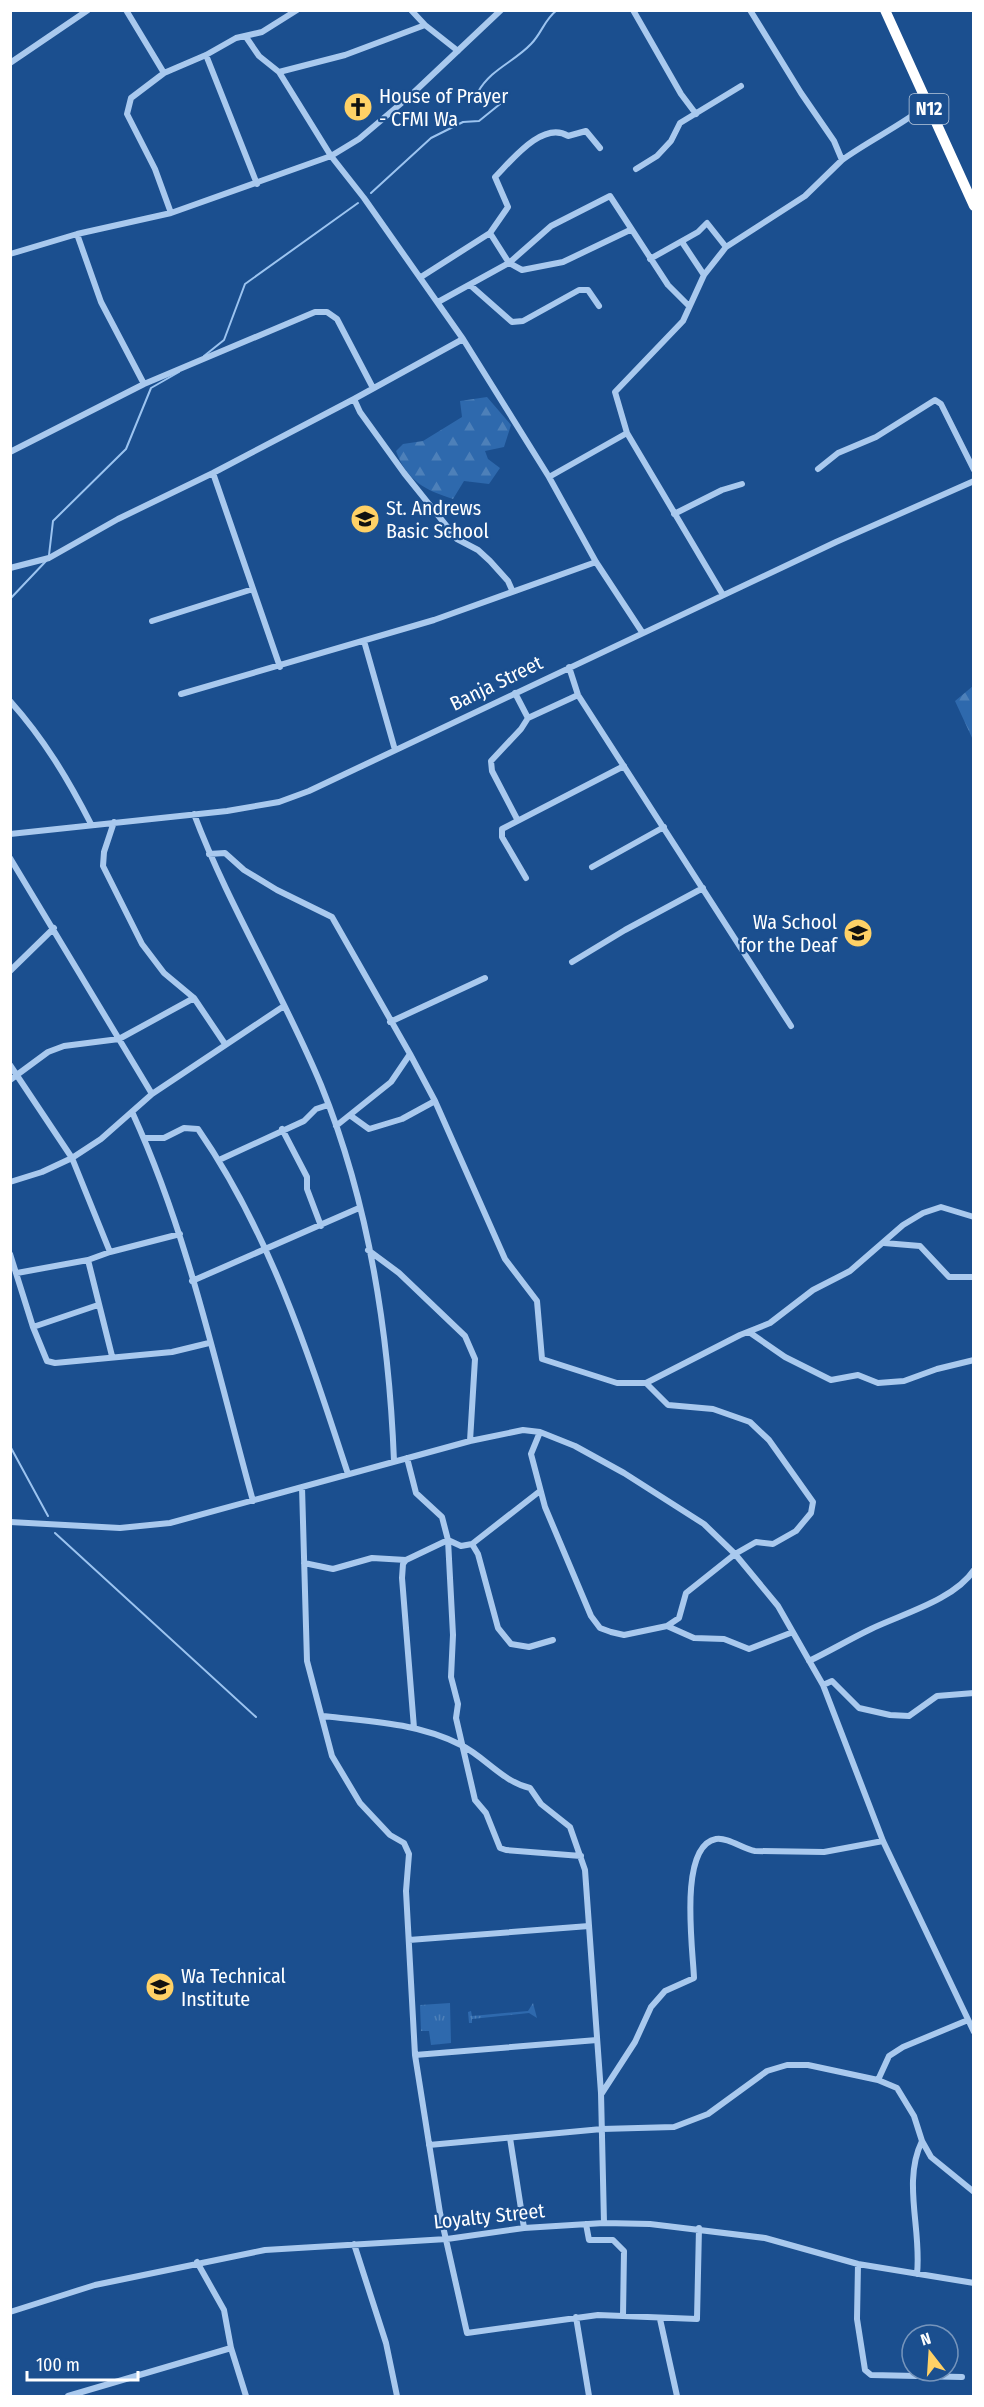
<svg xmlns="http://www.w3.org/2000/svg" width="984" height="2407" font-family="'Fira Sans Condensed',sans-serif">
<defs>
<pattern id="grass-tufts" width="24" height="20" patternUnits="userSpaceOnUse" patternTransform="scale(1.5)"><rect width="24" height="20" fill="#2e69ad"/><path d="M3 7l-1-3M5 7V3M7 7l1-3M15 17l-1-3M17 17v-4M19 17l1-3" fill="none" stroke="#4d80b9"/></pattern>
<pattern id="forest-firs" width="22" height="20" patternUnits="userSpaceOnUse" patternTransform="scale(1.5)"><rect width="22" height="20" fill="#2e69ad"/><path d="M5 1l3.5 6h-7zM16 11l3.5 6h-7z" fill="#4d80b9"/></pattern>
</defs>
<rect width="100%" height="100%" fill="#1b4f8f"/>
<path fill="url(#grass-tufts)" d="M 450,2003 L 451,2043 L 431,2045 L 429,2031 L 421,2031 L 420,2005 Z
M 533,2003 L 537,2018 L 529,2013 L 472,2019 L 472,2023 L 469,2023 L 468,2012 L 471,2011 L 472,2016 L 528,2011 Z"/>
<path fill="url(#forest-firs)" d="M 487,397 L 511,425 L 504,447 L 485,451 L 488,459 L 500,468 L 489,484 L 464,481 L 453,499 C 425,490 407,481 396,451 L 403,444 L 423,441 L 462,417 L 460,401 Z
M 973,686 L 973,740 L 955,701 Z"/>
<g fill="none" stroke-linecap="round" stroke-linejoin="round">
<path stroke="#9cc4f0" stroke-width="2" d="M 371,193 L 431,138 L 463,122 L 479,121 L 500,104 L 490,96 L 478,92 C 491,69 514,62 531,44 C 542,33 544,20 557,10
M 204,356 L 224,340 L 245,284 L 358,203
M 49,555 L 53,521 L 126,449 L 151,388 L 179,372
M 10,599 L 47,560
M 10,1446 L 48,1516
M 55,1533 L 256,1717"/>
<path stroke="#a9c9ee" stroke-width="6" d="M 126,10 L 164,73
M 411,10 L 425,25
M 633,10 L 681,94 L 696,114
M 750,10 L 801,93 L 834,141 L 842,160 C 870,140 900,126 927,105
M 246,37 L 259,56 L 279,72 L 345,55 L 425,25 L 458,51
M 206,55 L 257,184
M 10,63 L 88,10
M 279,72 L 331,156 L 364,198 L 463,339 L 549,477 L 596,562 L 642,632
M 636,169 L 657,156 L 671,141 L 680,123 L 741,86
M 171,213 L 155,169 L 127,114 L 131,98 L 164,73 L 206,55 L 236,38 L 262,32 L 297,10
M 490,233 L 509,263 L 522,270 L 563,262 L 630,230
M 77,234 L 101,302 L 144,384
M 682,242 L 704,275
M 726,247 L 805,196 L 842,160
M 10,254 L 77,234 L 171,213 L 331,156 L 359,139 L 411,95 L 501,10
M 421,277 L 490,233 L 508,207 L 495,177 C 511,161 543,120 568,136 L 586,131 L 600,148
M 470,285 L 512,322 L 523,321 L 579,290 L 588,290 L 599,306
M 438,302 L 509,263 L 551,226 L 610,196 L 668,285 L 689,306
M 354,399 L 360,412 L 404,473 L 457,539 L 478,550 L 490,561 L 508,581 L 512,590
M 627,433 L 723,595
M 10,452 L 144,384 L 315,312 L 327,312 L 337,319 L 373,388
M 818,469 L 838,453 L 876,437 L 935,400 L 941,404 L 974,470
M 213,473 L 280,667
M 549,477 L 627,433 L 615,392 L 683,321 L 704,275 L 726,247 L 707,223 L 698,232 L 650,259
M 674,514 L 722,490 L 742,484
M 10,568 L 49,558 L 118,519 L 213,473 L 354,399 L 463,339
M 152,621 L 253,589
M 364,641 L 395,750
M 569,667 L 578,695 L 791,1026
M 515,693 L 528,718 L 521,729 L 491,761 L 492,771 L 517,819
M 181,694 L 434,620 L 596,562
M 10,701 C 44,739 68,779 91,824
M 528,718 L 578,695
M 194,814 C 229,907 283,993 321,1085 C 369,1203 389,1335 394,1461
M 114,822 L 104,852 L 103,866 L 142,944 L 164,973 L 194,998 L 225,1044
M 10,834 L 227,811 L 279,802 L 309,791 L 836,542 L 974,481
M 209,854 L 225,853 L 244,870 L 277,890 L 332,917 L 410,1054 L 391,1082 L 336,1126
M 10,858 L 152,1094
M 592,867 L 664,827
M 526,878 L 502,837 L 502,829 L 624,766
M 572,962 L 625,930 L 703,888
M 10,971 L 54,928
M 390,1022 L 485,978
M 410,1054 L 435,1101 L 505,1259 L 537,1301 L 542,1359 L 617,1383 L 646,1383 L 668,1405 L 713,1409 L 750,1422 L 769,1440 L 813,1502 L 811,1513 L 796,1531 L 773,1544 L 756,1542 L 735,1554 L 686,1593 L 679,1618 L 667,1626
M 10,1065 L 72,1158 L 110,1252 L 88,1260 L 112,1356
M 10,1080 L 48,1052 L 64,1046 L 119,1039 L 194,998
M 133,1114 C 189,1237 217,1371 253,1501
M 351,1116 L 369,1129 L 402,1119 L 435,1101
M 282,1129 L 307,1177 L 307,1189 L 321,1226
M 144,1138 L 164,1138 L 184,1128 L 198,1129 C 270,1233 309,1355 348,1474
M 219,1160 L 304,1121 L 316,1109 L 328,1105
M 10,1182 L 42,1172 L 72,1158 L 101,1139 L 152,1094 L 284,1006
M 884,1243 L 920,1246 L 949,1277 L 974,1277
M 368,1250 L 399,1273 L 465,1336 L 475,1359 L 470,1441
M 110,1252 L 180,1234
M 10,1254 L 33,1327 L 47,1361 L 55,1363 L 172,1352 L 209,1343
M 17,1273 L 88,1260
M 192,1281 L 359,1208
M 33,1327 L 98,1305
M 749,1332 L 785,1357 L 831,1380 L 858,1375 L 878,1383 L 904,1381 L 937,1369 L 974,1360
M 646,1383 L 740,1335 L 770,1323 L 813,1290 L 850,1271 L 903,1225 L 923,1213 L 941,1207 L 974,1217
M 540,1432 L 531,1454 L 545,1507 L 591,1616 L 600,1628 L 611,1632 L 624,1635 L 667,1626 L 694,1638 L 724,1639 L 749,1649 L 793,1632
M 407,1458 L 416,1493 L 442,1517 L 448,1540 L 453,1635 L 451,1677 L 458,1704 L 456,1718 L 475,1800 L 486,1813 L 500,1848 L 506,1850 L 581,1856
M 302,1487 L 307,1661 L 332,1756 L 360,1803 L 390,1835 L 404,1843 L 409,1854 L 406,1891 L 415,2055 L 440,2213 L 467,2333 L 598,2315 L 697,2319 L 699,2228
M 10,1522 L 120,1528 L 170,1523 L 470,1441 L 523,1430 L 540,1432 L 575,1446 L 624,1473 L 704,1524 L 735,1554 L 778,1606 L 823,1685 L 883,1841 L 974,2032
M 472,1544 L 540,1491
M 406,1560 L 403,1564 L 402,1578 L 414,1728
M 304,1563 L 333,1569 L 372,1558 L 406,1560 L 448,1540 L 461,1546 L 472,1544 L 478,1554 L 498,1628 L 511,1644 L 529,1647 L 553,1640
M 809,1661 C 830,1651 850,1639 871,1629 C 902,1614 954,1600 974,1570
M 823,1685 L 832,1681 L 859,1708 L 890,1715 L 909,1716 L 937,1696 L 974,1693
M 322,1716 C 369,1721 418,1723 461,1745 C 485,1757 503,1782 530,1788 L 541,1804 L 570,1827 L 585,1870 L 601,2093 L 604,2223
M 409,1940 L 589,1926
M 415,2055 L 597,2040
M 878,2080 L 889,2056 L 903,2047 L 968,2020
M 602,2093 L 635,2042 L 651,2007 L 665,1991 L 694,1978 C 693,1950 678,1846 716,1839 C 728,1837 743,1849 755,1851 L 824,1852 L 883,1841
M 510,2138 L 524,2228
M 429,2145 L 602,2129 L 674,2127 L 708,2114 L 767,2071 L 787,2065 L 808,2065 L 878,2080 L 897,2088 L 914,2116 L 922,2141 L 931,2157 L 974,2192
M 586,2224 L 589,2240 L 613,2240 L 624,2251 L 623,2316
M 354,2244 L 386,2343 L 397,2396
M 197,2262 L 224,2310 L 231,2348 L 246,2396
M 858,2264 L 857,2319 L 865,2370 L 871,2375 L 962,2377
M 917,2274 C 922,2230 902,2182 922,2141
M 10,2312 L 95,2285 L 265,2250 L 447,2239 L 524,2228 L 604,2223 L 650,2224 L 765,2238 L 858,2264 L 974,2283
M 576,2317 L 589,2396
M 660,2319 L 677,2396
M 68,2396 L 231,2348"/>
<path stroke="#fff" stroke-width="10" d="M 885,10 L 974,206"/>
</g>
<defs>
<g id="church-disc" transform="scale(1.5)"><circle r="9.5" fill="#ffd166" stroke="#1b4f8f"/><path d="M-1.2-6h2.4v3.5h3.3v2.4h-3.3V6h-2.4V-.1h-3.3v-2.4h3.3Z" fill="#111"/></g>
<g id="school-disc" transform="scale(1.5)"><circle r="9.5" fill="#ffd166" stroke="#1b4f8f"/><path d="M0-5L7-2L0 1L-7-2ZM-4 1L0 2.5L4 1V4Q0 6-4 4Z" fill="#111"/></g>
</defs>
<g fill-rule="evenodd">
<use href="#church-disc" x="358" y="107"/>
<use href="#school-disc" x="365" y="519"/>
<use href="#school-disc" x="858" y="933"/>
<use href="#school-disc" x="160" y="1987"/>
</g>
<g text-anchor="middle" stroke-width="4.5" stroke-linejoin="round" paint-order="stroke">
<rect fill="#1b4f8f" stroke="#bbcadd" stroke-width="1.5" x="909.5" y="94" width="39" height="30" rx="4.5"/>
<g font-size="18" font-weight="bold" fill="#fff">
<text x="929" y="115">N12</text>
</g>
<g font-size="20" fill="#fff" stroke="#1b4f8f" text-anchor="start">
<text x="379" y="103">House of Prayer<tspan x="379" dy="23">- CFMI Wa</tspan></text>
<text x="386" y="515">St. Andrews<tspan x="386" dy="23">Basic School</tspan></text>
<text x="837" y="929" text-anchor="end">Wa School<tspan x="837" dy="23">for the Deaf</tspan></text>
<text x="181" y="1983">Wa Technical<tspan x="181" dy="23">Institute</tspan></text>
</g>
<g font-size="20" fill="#fff" stroke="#1b4f8f">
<text transform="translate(496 683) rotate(-26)" y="7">Banja Street</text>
<text transform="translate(489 2216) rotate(-6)" y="7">Loyalty Street</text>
</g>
</g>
<rect width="984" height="2407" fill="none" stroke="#ffffff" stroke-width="24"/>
<g transform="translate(930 2353) rotate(343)"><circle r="28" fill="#1b4f8f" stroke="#7695bc" stroke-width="1.5"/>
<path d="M0-4.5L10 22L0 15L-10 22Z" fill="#ffd166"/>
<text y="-9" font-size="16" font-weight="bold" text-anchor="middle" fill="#ffffff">N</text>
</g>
<path d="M27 2371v9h111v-9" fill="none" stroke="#ffffff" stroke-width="3"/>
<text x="36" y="2371" font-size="18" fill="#ffffff" stroke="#1b4f8f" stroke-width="4.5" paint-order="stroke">100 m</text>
</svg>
